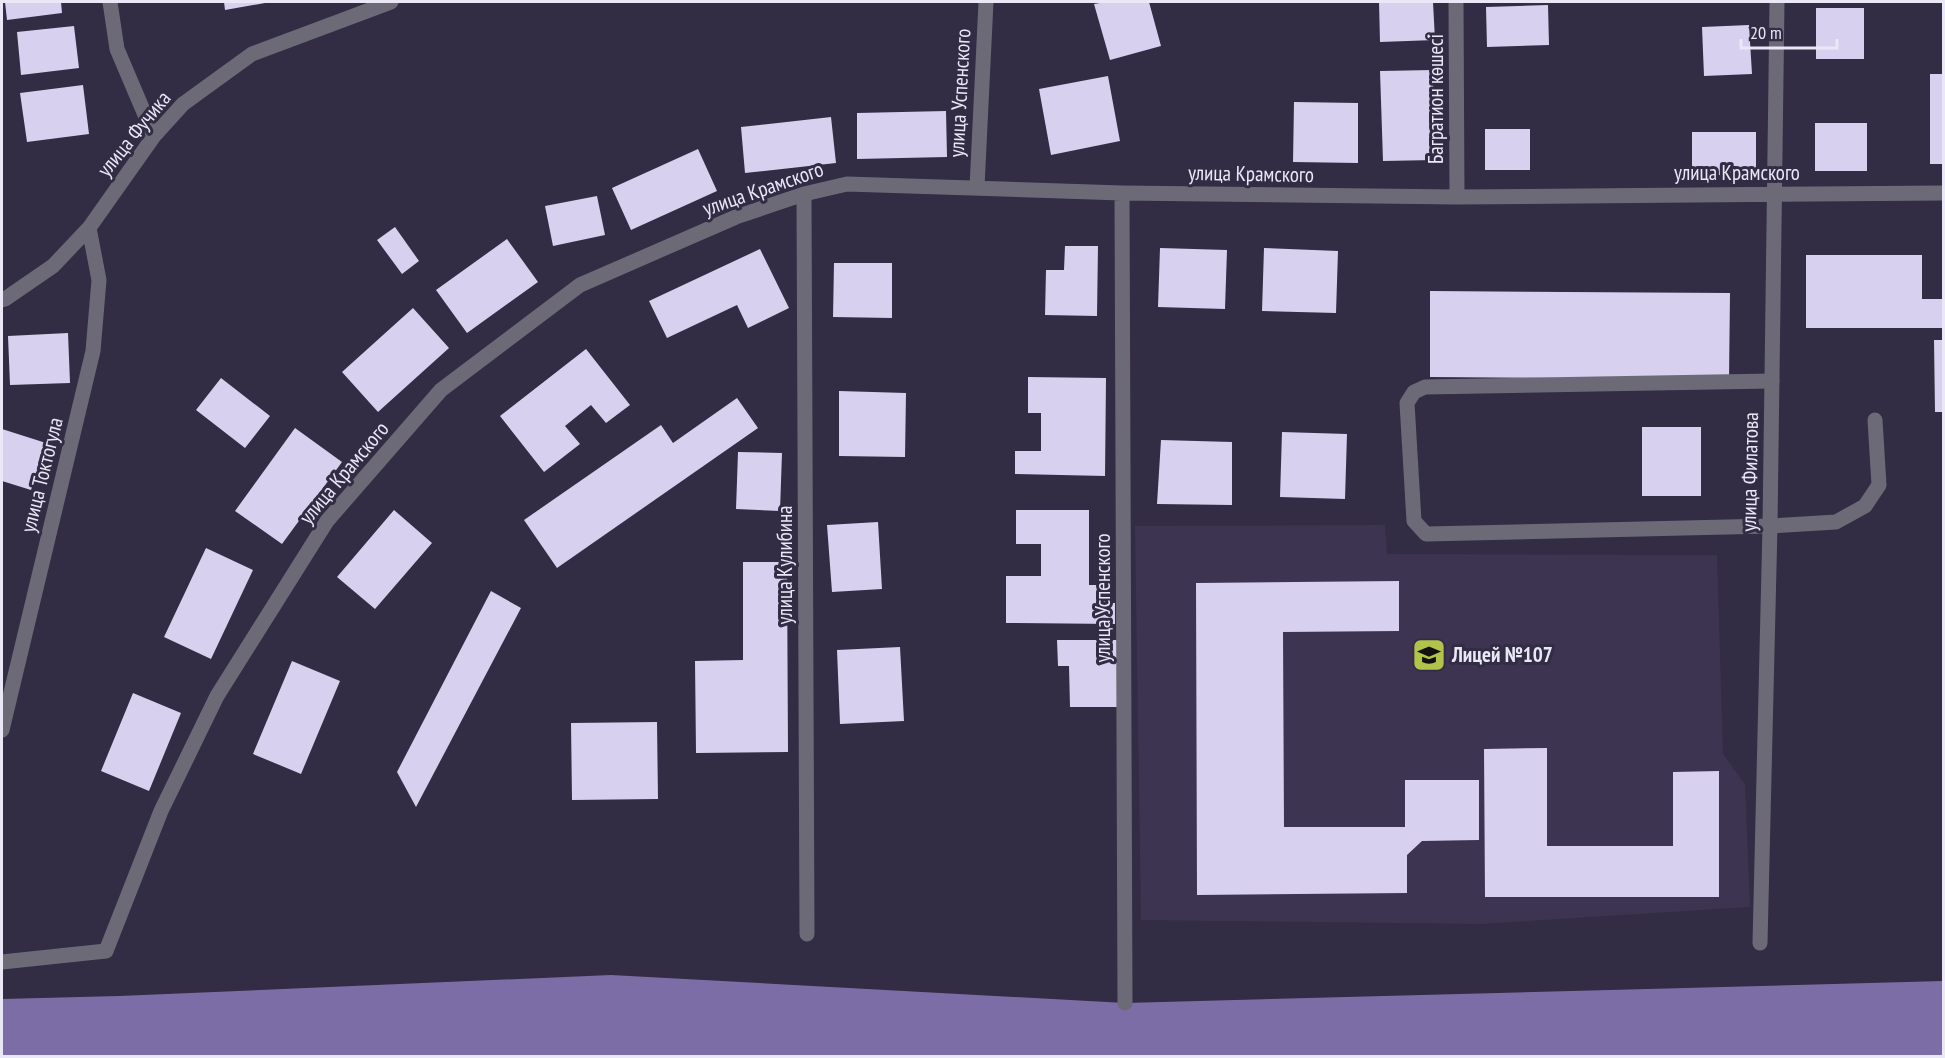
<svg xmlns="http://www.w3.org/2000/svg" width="1945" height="1058" font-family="'PT Sans Narrow',sans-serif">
<rect width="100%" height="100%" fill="#322c44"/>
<path fill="#3d3451" d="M 1385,525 L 1387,554 L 1717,555 L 1723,754 L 1745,784 L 1750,907 L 1481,924 L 1141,920 L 1135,526 Z"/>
<path fill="#7d6da7" d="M 611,975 L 1125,1003 L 1943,981 L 1944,1056 L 2,1056 L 2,999 L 119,996 Z"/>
<path fill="#d8d0ef" d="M 5,2 L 61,2 L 62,13 L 7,20 Z
M 224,2 L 265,2 L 265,3 L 225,10 Z
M 1106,2 L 1149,2 L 1161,46 L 1110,60 L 1094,4 Z
M 1379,2 L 1433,2 L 1435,40 L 1380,42 Z
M 1548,5 L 1549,45 L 1487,47 L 1486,7 Z
M 1816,8 L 1864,8 L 1864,59 L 1816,59 Z
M 1749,25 L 1752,74 L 1704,76 L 1702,27 Z
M 74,26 L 79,68 L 21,75 L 17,32 Z
M 1433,70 L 1435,160 L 1383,161 L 1380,71 Z
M 1930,74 L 1944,74 L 1944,164 L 1930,164 Z
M 1108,76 L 1120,141 L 1051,155 L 1039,89 Z
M 83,85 L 89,134 L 27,142 L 20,93 Z
M 1294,102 L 1358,103 L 1358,163 L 1293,162 Z
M 946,111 L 947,157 L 857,159 L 857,113 Z
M 831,117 L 836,163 L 745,173 L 741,127 Z
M 1815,123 L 1867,123 L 1867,171 L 1815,171 Z
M 1485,129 L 1530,129 L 1530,170 L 1485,170 Z
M 1692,132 L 1756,132 L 1756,175 L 1692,175 Z
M 698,149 L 717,191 L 631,230 L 612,188 Z
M 597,196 L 605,235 L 553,246 L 545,206 Z
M 395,227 L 419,261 L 402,274 L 377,240 Z
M 507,239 L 538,282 L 467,333 L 436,290 Z
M 1065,246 L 1098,246 L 1097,316 L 1045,315 L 1046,270 L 1064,270 Z
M 1160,248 L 1227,250 L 1225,309 L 1158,307 Z
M 1264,248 L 1338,251 L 1336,313 L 1262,311 Z
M 760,249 L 789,308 L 748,328 L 737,305 L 667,338 L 649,301 Z
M 1806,255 L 1922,255 L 1922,299 L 1944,299 L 1944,328 L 1806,328 Z
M 834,263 L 892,263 L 892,318 L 833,317 Z
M 1430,291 L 1730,293 L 1729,379 L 1430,377 Z
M 413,308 L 449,348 L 378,412 L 342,372 Z
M 68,333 L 70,383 L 10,385 L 8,336 Z
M 1934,340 L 1944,340 L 1944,412 L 1935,412 Z
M 586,349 L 630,405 L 606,423 L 591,405 L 565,426 L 580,444 L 544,472 L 500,416 Z
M 1028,377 L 1106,378 L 1105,476 L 1015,474 L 1015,451 L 1041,451 L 1041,413 L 1028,413 Z
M 221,378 L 270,416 L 245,448 L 196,410 Z
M 839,391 L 906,393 L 905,457 L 839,456 Z
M 737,398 L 758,428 L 557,568 L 524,520 L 661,425 L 673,443 Z
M 1642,427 L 1701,427 L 1701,496 L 1642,496 Z
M 295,428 L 342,462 L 282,544 L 235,511 Z
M 2,429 L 46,443 L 31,490 L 2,481 Z
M 1282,432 L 1347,434 L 1345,499 L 1280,497 Z
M 1161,440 L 1232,442 L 1232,505 L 1157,504 Z
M 738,452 L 782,453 L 780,511 L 736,509 Z
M 394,510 L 432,543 L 375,609 L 337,577 Z
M 1016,510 L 1089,510 L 1089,585 L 1106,585 L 1106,603 L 1115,603 L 1115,624 L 1006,623 L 1006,576 L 1041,576 L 1041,544 L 1016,544 Z
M 878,522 L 882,589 L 832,592 L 827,525 Z
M 206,548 L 253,570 L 211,659 L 164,637 Z
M 743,562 L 787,562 L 788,752 L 696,753 L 695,661 L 743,660 Z
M 1399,581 L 1399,631 L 1283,632 L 1284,827 L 1405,827 L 1405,780 L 1479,780 L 1479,840 L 1422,841 L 1407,855 L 1407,893 L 1197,895 L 1196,583 Z
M 491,591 L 521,608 L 416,807 L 397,772 Z
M 1057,640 L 1117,640 L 1118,707 L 1070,707 L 1069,666 L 1058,666 Z
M 900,647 L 904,721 L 840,724 L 837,650 Z
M 292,661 L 340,681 L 301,774 L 253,754 Z
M 133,693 L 181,713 L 149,791 L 101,771 Z
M 657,722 L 658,799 L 572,800 L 571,723 Z
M 1547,748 L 1547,846 L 1673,846 L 1673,772 L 1719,771 L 1719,897 L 1485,897 L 1484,749 Z"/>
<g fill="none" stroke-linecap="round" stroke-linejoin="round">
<path stroke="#6d6a77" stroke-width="15" d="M 1772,381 L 1425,387 L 1414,392 L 1407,403 L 1414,521 L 1426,534 L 1770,526 L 1836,522 L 1865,506 L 1879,485 L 1875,420"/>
<path stroke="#6d6a77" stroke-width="15" d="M 110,2 L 117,49 L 154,136
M 1456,2 L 1457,197
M 977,187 L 986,2
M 1122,193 L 1125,1003
M 804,194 L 807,934
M 2,300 L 5,299 L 53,266 L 89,228 L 154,136 L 183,104 L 252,54 L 391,2
M 2,730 L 93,351 L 99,280 L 89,228
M 1760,943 L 1770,526 L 1777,2
M 2,962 L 106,951 L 161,811 L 217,696 L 327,521 L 441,390 L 580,285 L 736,217 L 804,194 L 847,184 L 1122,193 L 1457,197 L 1944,193"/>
</g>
<defs>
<g id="school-square" transform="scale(1.725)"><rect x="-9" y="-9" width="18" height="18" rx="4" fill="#b2c34c" stroke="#322c44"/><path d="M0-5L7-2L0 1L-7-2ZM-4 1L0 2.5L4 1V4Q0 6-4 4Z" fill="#111"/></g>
</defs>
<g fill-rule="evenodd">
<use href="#school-square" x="1429" y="655"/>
</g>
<g text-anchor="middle" stroke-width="6" stroke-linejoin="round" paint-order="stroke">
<g font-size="21" fill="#eae7f7" stroke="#322c44">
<text transform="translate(960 93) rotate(-87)" y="7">улица Успенского</text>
<text transform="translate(1436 99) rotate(-90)" y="7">Багратион көшесі</text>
<text transform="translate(134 134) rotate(-51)" y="7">улица Фучика</text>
<text x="1737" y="180">улица Крамского</text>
<text transform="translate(1251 174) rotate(1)" y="7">улица Крамского</text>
<text transform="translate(763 189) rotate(-19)" y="7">улица Крамского</text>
<text transform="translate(1750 472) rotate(-89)" y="7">улица Филатова</text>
<text transform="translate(344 473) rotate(-50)" y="7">улица Крамского</text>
<text transform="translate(42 475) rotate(-76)" y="7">улица Токтогула</text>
<text transform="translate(785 565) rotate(-90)" y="7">улица Кулибина</text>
<text transform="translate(1103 598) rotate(-90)" y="7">улица Успенского</text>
</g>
<g font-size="21" font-weight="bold" fill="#eae7f7" stroke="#322c44" text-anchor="start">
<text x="1452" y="662">Лицей №107</text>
</g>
</g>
<rect width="1945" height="1058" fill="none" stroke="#eae7f7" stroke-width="6"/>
<path d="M1741 39v9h96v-9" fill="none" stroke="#eae7f7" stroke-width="3"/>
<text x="1750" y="39" font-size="18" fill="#eae7f7" stroke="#322c44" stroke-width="4.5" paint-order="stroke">20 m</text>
</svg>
